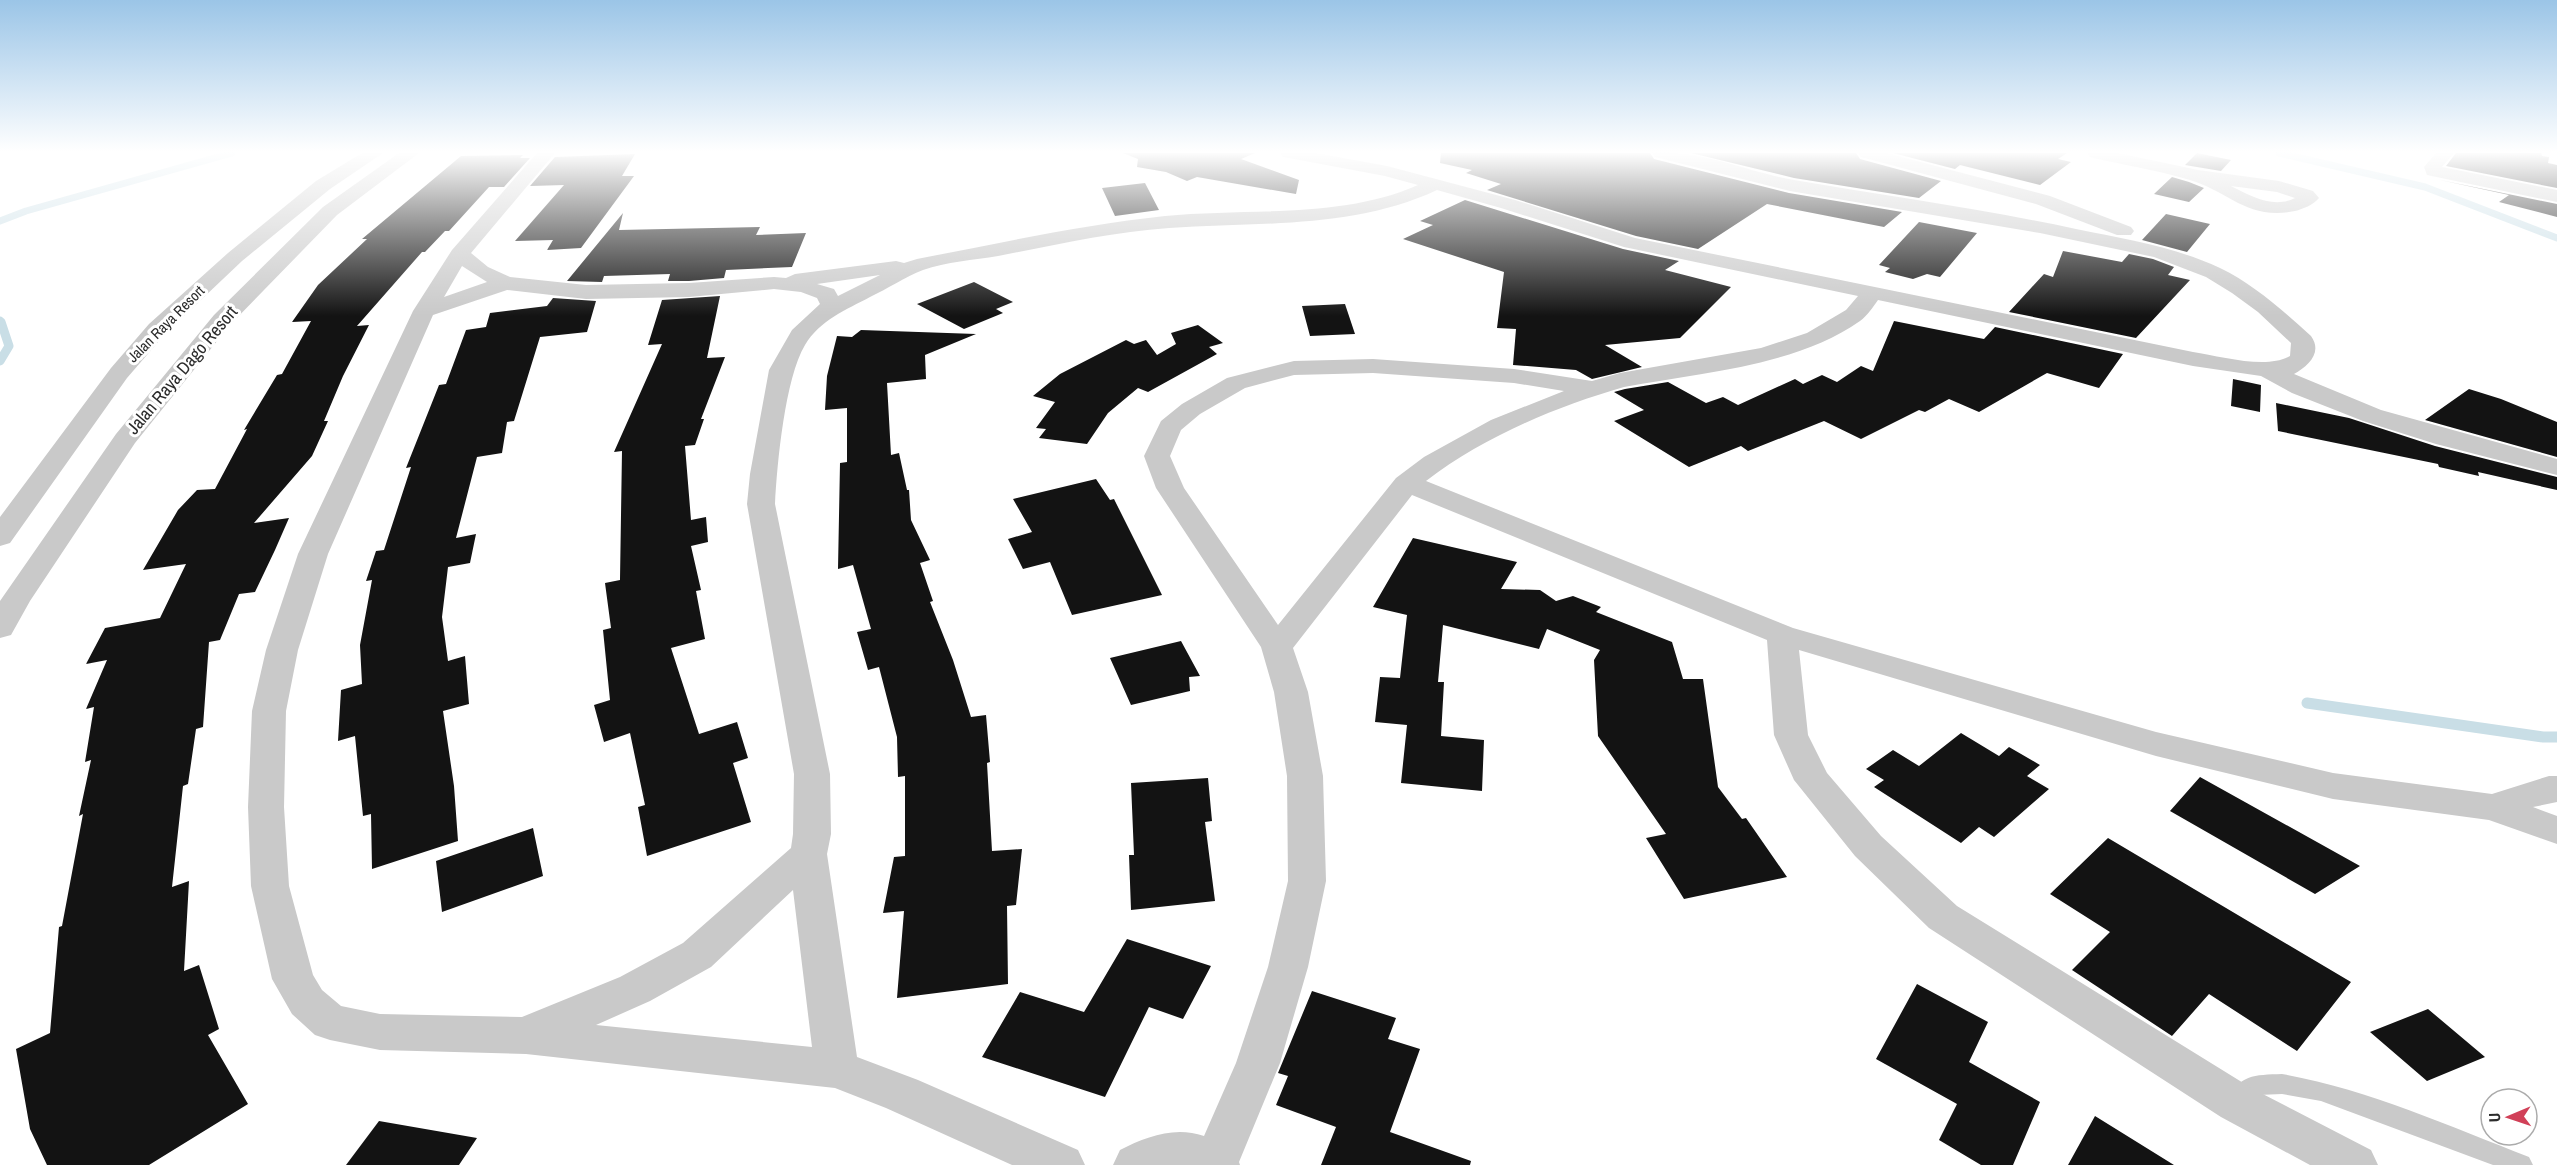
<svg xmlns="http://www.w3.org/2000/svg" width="2557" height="1165" font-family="'Archivo Narrow',sans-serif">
<rect width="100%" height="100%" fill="#fff"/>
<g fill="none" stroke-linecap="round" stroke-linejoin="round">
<path stroke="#c9dee6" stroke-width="7" d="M 2279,153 L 2425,187 L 2557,238
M 0,221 L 26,211 L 232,153
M 0,320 L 1,323"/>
<path stroke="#c9dee6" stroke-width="9" d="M 0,361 L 9,346 L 1,322"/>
<path stroke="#c9dee6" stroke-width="11" d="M 2307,703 L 2543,737 L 2557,737"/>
</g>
<path fill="#131313" d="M 1123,153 L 1255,153 L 1241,159 L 1299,180 L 1296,194 L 1197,177 L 1187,181 L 1166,172 L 1137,167 L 1138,159 Z
M 1441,153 L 1650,153 L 1654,159 L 1789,193 L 1902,212 L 1884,227 L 1767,204 L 1698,249 L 1636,236 L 1487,190 L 1501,184 L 1466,173 L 1472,170 L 1440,163 Z
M 1691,153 L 1856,153 L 1860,159 L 1941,181 L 1919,198 L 1794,178 Z
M 1893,153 L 2067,153 L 2058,159 L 2071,162 L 2040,185 L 1960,165 L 1955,169 Z
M 2197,153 L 2231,160 L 2221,171 L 2185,165 Z
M 2456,153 L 2541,153 L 2542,156 L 2549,157 L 2548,163 L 2557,165 L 2557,188 L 2446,166 Z
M 635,154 L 622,176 L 634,176 L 581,248 L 547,250 L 553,240 L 515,241 L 564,185 L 530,186 L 555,157 Z
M 523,155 L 520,158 L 530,158 L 504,187 L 489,187 L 449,231 L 445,231 L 425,252 L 422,252 L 357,326 L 369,325 L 343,376 L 324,421 L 328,421 L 312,456 L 254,523 L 289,518 L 275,550 L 255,592 L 239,594 L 220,640 L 209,642 L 203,727 L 196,729 L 188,784 L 183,786 L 172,887 L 189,881 L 184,971 L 199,965 L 219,1029 L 208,1035 L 248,1104 L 149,1165 L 47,1165 L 30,1129 L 16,1049 L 50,1033 L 59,927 L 62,926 L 83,814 L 79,816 L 91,760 L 85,762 L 94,707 L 86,709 L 107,660 L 86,664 L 105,628 L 160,618 L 186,564 L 143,570 L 178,510 L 197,490 L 215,489 L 247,429 L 244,430 L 277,375 L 282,374 L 311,321 L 292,322 L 318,285 L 367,239 L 362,239 L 461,156 Z
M 2172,177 L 2189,182 L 2204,188 L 2189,202 L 2154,194 Z
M 2440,180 L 2557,204 L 2557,217 L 2499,202 L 2509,195 Z
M 1145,183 L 1159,210 L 1115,216 L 1102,188 Z
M 1465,200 L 1623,249 L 1679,261 L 1665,270 L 1731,287 L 1680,338 L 1605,345 L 1642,367 L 1592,379 L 1576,370 L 1513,365 L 1516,329 L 1497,328 L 1504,272 L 1403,239 L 1433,225 L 1420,221 Z
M 623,213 L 619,230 L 760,227 L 756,235 L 806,233 L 792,267 L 726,270 L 724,278 L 689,281 L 668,281 L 670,274 L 604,276 L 602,282 L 567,281 Z
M 2166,214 L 2210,224 L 2187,252 L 2142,240 Z
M 1919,222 L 1977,233 L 1940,277 L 1927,274 L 1913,279 L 1885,272 L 1890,268 L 1879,265 Z
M 2063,251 L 2122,262 L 2129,254 L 2153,259 L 2174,267 L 2168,275 L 2190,280 L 2136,338 L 2009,312 L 2044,274 L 2053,277 Z
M 974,282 L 1013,302 L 996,309 L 1003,313 L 964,329 L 917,304 Z
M 720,296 L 707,358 L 725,357 L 701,419 L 704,419 L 695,445 L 685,446 L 691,520 L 706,517 L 708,542 L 691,546 L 701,590 L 696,591 L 705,639 L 671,648 L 699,734 L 737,722 L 748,758 L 733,763 L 751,822 L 647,856 L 638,807 L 645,805 L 630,733 L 604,742 L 594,705 L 610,700 L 603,630 L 611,628 L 605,583 L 620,580 L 622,451 L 614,452 L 662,344 L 648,345 L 662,300 Z
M 553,298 L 596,301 L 587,332 L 540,337 L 514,421 L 507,422 L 502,453 L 477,457 L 456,538 L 476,534 L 470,563 L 448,567 L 442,617 L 448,661 L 465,656 L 469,704 L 443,711 L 454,786 L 458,841 L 372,869 L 371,814 L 363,816 L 355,736 L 338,741 L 341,690 L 362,684 L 360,645 L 372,580 L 366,581 L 376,551 L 384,550 L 411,467 L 406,468 L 439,385 L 446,384 L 466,330 L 486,327 L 490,313 L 547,306 Z
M 1345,304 L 1355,334 L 1310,336 L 1302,306 Z
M 1894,321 L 1984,339 L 1995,327 L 2123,354 L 2099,388 L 2047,373 L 1979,412 L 1949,399 L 1925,412 L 1919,410 L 1861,439 L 1824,421 L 1748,451 L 1741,446 L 1689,467 L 1614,421 L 1644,410 L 1614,392 L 1625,389 L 1668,382 L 1706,403 L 1723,397 L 1738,405 L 1795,379 L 1803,384 L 1822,375 L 1837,382 L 1861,366 L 1873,371 Z
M 1198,325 L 1223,343 L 1209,347 L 1217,354 L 1148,392 L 1138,388 L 1108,413 L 1087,444 L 1039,438 L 1046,429 L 1036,428 L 1055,402 L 1033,396 L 1060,374 L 1126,340 L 1134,344 L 1146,340 L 1157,355 L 1176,344 L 1171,333 Z
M 861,330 L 976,334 L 925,355 L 926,379 L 887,383 L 891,455 L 899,453 L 907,490 L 909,490 L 911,520 L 930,560 L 920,563 L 933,601 L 930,602 L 953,660 L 971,717 L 986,715 L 990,762 L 987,763 L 992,851 L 1022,849 L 1016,905 L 1007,906 L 1008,984 L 897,998 L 904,911 L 883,913 L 894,857 L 905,856 L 905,776 L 898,777 L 897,737 L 879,667 L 868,670 L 857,632 L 871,629 L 853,565 L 838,569 L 840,463 L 847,462 L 847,408 L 825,410 L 827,376 L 837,336 L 852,337 Z
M 2233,379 L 2261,385 L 2260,412 L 2231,406 Z
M 2469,389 L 2501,399 L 2557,422 L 2557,457 L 2425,420 Z
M 2276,403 L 2349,418 L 2435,446 L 2557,477 L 2557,490 L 2478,472 L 2479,476 L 2439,467 L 2438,464 L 2278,431 Z
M 1096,479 L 1110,500 L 1114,499 L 1162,595 L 1072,615 L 1050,562 L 1023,569 L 1008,539 L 1032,532 L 1013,499 Z
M 1413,538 L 1517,562 L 1501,589 L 1540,590 L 1556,601 L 1573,596 L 1601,607 L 1596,612 L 1672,642 L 1683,679 L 1703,679 L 1718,787 L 1742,819 L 1746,818 L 1787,877 L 1684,899 L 1646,838 L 1666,834 L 1598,736 L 1594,660 L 1600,650 L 1547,629 L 1539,649 L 1443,625 L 1438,682 L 1444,682 L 1441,736 L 1484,740 L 1482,791 L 1401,783 L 1407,725 L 1375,722 L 1380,677 L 1400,678 L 1407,615 L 1373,607 Z
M 1181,641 L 1200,676 L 1189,677 L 1190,691 L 1131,705 L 1110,658 Z
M 1961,733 L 1999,756 L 2009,747 L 2040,765 L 2027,776 L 2049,789 L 1994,837 L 1979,827 L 1961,843 L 1874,787 L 1884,780 L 1866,769 L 1893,750 L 1919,766 Z
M 2200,777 L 2360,866 L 2315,894 L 2170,811 Z
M 1208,778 L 1212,821 L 1205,822 L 1215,901 L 1131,910 L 1129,855 L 1134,855 L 1131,783 Z
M 533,828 L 543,876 L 442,912 L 436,861 Z
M 2108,838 L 2351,982 L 2297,1051 L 2209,994 L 2172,1036 L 2072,970 L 2110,932 L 2050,894 Z
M 1127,939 L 1211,966 L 1183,1019 L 1149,1007 L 1105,1097 L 982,1057 L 1020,992 L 1084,1012 Z
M 1917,984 L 1988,1022 L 1969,1062 L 2040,1102 L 2013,1165 L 1981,1165 L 1939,1140 L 1957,1104 L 1876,1059 Z
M 1312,991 L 1396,1018 L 1388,1039 L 1420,1049 L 1390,1132 L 1471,1161 L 1470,1165 L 1321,1165 L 1336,1127 L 1276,1105 L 1288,1076 L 1278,1073 Z
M 2428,1009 L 2485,1057 L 2427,1081 L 2370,1032 Z
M 2095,1116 L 2174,1165 L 2068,1165 Z
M 379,1121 L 477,1138 L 459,1165 L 346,1165 Z"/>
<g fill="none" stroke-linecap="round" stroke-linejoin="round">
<path fill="#c9c9c9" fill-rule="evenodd" d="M 2282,1074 C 2367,1089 2449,1126 2529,1157 L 2533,1165 L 2493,1165 L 2321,1101 L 2282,1094 L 2258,1095 L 2245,1110 L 2237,1113 L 2229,1110 L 2226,1103 C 2239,1074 2254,1075 2282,1074 Z"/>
<path fill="#c9c9c9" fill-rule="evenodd" d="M 362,153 L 383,153 L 330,189 L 242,261 L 165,334 L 127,378 L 10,543 L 0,546 L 0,517 L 111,368 L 149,324 L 228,253 L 316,181 Z
M 399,153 L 419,153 L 337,215 L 230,325 L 135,443 L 30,601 L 11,635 L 0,638 L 0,601 L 116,434 L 214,315 L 323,207 Z
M 537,153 L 555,153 L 471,253 L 488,267 L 510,277 L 586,285 L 689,283 L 774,277 L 786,278 L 795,274 L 896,261 L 904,263 L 917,259 C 999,243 1082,225 1165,216 C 1245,208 1343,219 1418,185 L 1385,176 L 1289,158 L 1283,157 L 1280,153 L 1316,153 L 1387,166 L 1515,200 L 1635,238 L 2193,352 C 2220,356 2267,370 2290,356 L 2291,343 L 2258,312 L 2232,293 L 2206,277 L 2154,257 L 2040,233 L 1790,191 L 1655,157 L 1652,153 C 1700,149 1747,172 1794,180 C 1888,196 1983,209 2076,229 C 2126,239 2175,247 2220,268 C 2255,285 2283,311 2311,336 C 2323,353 2308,366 2294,374 L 2381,410 L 2557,459 L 2557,475 L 2436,444 L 2363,421 L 2292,393 L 2261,376 L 2193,366 L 1878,300 C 1873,307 1867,316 1860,321 C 1797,366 1699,373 1624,387 C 1555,407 1483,437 1426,481 L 1793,628 L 2156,732 L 2333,773 L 2492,794 L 2549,776 L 2557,776 L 2557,802 L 2533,807 L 2557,816 L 2557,844 L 2489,820 L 2333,799 L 2156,756 L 1799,650 L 1808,735 L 1827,773 L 1881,836 L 1957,906 L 2253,1089 L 2371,1150 L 2378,1165 L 2310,1165 L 2221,1117 L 1929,928 L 1855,856 L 1794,780 L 1774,735 L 1767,640 L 1412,495 L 1293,648 L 1308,692 L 1323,776 L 1326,881 L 1308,967 L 1280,1063 L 1239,1162 L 1240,1165 L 1113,1165 L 1120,1150 C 1146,1137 1174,1126 1204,1136 L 1236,1063 L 1268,967 L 1288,881 L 1287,776 L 1274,692 L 1261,647 L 1156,488 L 1144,456 L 1161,421 L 1182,404 L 1227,378 L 1294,361 L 1373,359 L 1514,369 L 1592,381 L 1620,373 L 1761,348 L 1807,333 L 1846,310 L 1858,296 L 1624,247 L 1501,208 L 1437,190 C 1354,229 1257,222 1169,228 C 1111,232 1055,245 998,256 C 974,260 946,262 923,270 C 905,277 887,289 870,297 C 846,310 820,320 805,345 C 785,378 777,464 775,504 L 830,774 L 831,834 L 827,854 L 857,1057 L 918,1080 L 1078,1150 L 1085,1165 L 1012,1165 L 886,1108 L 835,1088 L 526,1054 L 380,1050 L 330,1040 L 315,1035 L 292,1014 L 272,979 L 251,886 L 248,807 L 252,711 L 266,650 L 298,554 L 413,311 L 452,250 ZM 462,266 L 487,282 L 444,297 ZM 880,275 L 838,296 L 834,289 L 817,284 ZM 774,289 L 801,292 L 817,298 L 820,304 L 792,330 L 769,370 L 750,474 L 747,504 L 794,774 L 793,834 L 791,848 L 683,943 L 620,977 L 522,1017 L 380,1014 L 341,1006 L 322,990 L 313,975 L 289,886 L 284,807 L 286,711 L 298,650 L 328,554 L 433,315 L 507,290 L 586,299 L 689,297 ZM 1373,373 L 1514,383 L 1564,391 L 1491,420 L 1424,457 L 1396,478 L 1278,625 L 1184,488 L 1170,456 L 1181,430 L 1200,414 L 1245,388 L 1294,375 ZM 793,890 L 812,1047 L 596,1025 L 650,1001 L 711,967 Z
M 1858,153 L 1886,153 L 2050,196 L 2131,227 L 2134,231 L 2131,235 L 2117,235 L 2036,204 L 1861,157 Z
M 2087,153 L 2118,153 L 2198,170 L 2279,181 L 2313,191 L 2319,198 C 2313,205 2303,209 2295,211 C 2248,221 2228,191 2190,180 C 2157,170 2123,165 2090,157 ZM 2231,186 L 2277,192 L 2295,198 C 2274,209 2250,196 2231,186 Z
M 2436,153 L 2454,153 L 2442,167 L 2557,190 L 2557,202 L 2427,175 L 2424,167 Z"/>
</g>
<linearGradient id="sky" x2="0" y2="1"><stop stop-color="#9bc5e7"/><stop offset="0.48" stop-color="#fff"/><stop offset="1" stop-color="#fff" stop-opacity="0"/></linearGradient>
<rect width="2557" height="316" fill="url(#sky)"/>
<g text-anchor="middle" stroke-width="6" stroke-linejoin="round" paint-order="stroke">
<g font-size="15" fill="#2c2c2c" stroke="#fff">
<text transform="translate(166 324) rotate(-45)" y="5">Jalan Raya Resort</text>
</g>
<g font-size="18" fill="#2c2c2c" stroke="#fff">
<text transform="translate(182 370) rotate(-50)" y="6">Jalan Raya Dago Resort</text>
</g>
</g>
<g transform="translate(2509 1117) rotate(268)"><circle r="28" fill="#ffffff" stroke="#ababab" stroke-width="1.5"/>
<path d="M0-4.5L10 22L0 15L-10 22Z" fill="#d14058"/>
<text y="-9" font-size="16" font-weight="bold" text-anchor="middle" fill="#2c2c2c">U</text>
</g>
</svg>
